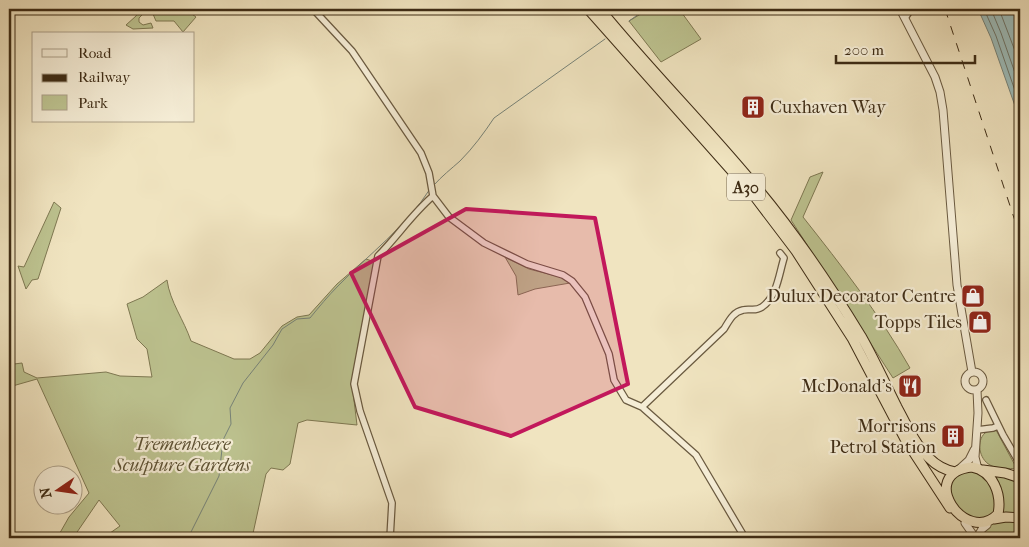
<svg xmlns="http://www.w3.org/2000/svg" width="1029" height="547" font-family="'IM FELL French Canon',serif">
<rect width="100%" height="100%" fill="#f0e4c0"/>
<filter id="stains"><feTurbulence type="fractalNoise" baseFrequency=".004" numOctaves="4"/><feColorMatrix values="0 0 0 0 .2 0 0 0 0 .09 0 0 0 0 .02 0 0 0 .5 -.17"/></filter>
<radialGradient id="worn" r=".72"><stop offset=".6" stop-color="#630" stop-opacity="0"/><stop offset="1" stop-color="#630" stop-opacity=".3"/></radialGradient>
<path fill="#bdc390" stroke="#7e7852" d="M 141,9 L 185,9 L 196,17 L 183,32 L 174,21 L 156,21 L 153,14 L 147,10 L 139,18 L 139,22 L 143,25 L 151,23 L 153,28 L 133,29 L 126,25 L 136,16 Z
M 649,9 L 679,9 L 701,39 L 661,62 L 629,21 Z
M 823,172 L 803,217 C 841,265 880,315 910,368 L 893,378 L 791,220 L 810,177 Z
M 54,202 L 61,208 L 38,279 L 32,280 L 26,289 L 18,266 L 24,267 Z
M 505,257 L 529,269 L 560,277 L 570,283 L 535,289 L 518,295 L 516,276 Z
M 366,259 L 375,262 L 358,345 L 353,392 L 357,425 L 307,420 L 298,423 L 290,464 L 283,470 L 271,468 L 266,474 L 252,538 L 103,538 L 120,526 L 99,500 L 73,538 L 57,538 L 69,517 L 89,493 L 37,379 L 9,387 L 9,366 L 14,364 L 22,363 L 24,372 L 37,378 L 106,372 L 120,376 L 152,377 L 147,349 L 137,339 L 127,304 L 143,297 L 167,280 C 170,302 184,320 191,341 L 234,359 L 250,359 L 260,353 L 282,326 L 297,317 L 309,315 L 337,284 Z
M 996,430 L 1017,469 C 1009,468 997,469 990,465 C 979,459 976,441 985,433 C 988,431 992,430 996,430 Z
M 970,471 C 976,473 983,475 987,481 C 995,490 1001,513 986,519 C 981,521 972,519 966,518 C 962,512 954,505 951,498 C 946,482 957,474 970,471 Z
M 987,474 L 1020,478 L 1020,538 L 977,538 L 999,507 Z"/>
<path fill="#9dbdbb" stroke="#778379" d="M 978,9 L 1020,9 L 1020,120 L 991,38 Z"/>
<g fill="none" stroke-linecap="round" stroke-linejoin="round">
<path stroke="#6e7468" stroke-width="1" d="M 984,9 L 996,36 L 1020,105
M 991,9 L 1001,33 L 1020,87
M 999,9 L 1020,64"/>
<path stroke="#778379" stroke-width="1" d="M 629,21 L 646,9
M 434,185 C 442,176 451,169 460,161 C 473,148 484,133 494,118 L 605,39
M 188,538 L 219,476 L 223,440 L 231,424 L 230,408 L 243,383 L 273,345 L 282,329 L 297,319 L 310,318 C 319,307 328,296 338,286 C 369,254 406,227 430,189"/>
<g stroke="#6a5a40" stroke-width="8">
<path id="minor" d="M 313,9 L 352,51 L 421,153 L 429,173 L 433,196 L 449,217 L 484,243 L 527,264 L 563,275 L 572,281 L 585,297 L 609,354 L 614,380 L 626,400 L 642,407 L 696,455 L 745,538
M 905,18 L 911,9
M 986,400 L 1003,435 L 1020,464
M 642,407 L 724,329 C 729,321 733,312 743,310 C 750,308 755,312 762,307 C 777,297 779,274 784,258 L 780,253
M 977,430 L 993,428 L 998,426
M 390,538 L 392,503 L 360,411 L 354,384 L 378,256 C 397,237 412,214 433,196"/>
</g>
<g stroke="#6a5a40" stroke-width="9">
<path id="tertiary" d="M 900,9 L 935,77 L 940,92 L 943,110 L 957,285 L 972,372
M965 381a9 9 0 1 1 18 0a9 9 0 1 1-18 0Z
M 977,390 L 978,413 L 975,457 L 978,469
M 958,470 L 969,460 L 974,450
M 965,523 L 972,533 L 973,538
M 977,538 L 982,529 L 987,525"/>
</g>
<g stroke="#3e2c15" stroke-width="11">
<path id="trunk" d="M 588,9 L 755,197 L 796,251 L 852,338 L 905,439 L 950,508
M 600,9 C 648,68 703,123 752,182 C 793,230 828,282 861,336 C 874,359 885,383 897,407 C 906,424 915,444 929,458 C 937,466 944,470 955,472
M 972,467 C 993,471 1002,494 998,514 C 966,547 915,473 972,467 Z
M 983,470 L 1005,473 L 1020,478
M 994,519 L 1006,517 L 1020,518"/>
</g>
<use href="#minor" stroke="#f5edd6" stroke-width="5.5"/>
<use href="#tertiary" stroke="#f5edd6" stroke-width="7"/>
<use href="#trunk" stroke="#f0e4c0" stroke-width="9"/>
<path stroke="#3e2c15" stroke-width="1" stroke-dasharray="9 9" stroke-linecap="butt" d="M 945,9 L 1020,236"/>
</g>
<path fill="#c2185b" fill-opacity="0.2" stroke="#c2185b" stroke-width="4" stroke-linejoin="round" d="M 466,209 L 595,218 L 628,384 L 511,436 L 415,407 L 351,273 Z"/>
<defs>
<g id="building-square" transform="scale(1.25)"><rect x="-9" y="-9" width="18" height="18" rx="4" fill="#8f2418" stroke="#f5edd6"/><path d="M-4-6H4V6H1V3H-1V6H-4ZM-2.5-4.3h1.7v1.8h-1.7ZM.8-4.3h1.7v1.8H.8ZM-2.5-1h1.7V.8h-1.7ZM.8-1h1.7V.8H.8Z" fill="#fff"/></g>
<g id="shop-square" transform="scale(1.25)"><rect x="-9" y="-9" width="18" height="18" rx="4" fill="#8f2418" stroke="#f5edd6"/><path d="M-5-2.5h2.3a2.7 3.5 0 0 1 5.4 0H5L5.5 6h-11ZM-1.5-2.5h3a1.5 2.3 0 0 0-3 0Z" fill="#fff"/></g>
<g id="restaurant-square" transform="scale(1.25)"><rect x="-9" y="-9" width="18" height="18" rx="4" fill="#8f2418" stroke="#f5edd6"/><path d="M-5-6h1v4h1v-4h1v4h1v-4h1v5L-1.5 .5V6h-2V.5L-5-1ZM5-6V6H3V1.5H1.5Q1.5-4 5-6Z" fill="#fff"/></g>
</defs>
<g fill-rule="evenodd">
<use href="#building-square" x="753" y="107"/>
<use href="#shop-square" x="973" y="296"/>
<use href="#shop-square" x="980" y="322"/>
<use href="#restaurant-square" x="910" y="386"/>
<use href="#building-square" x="953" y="436"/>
</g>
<g text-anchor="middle" stroke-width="4.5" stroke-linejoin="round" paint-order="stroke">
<rect fill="#f5edd6" stroke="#75664f" stroke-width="1" x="727" y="173.5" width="38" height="27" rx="4"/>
<g font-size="16" font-weight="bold" fill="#3e2c15">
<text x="746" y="193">A30</text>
</g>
<g font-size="18" fill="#3e2c15" stroke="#f5edd6" text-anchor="end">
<text x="770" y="113" text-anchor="start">Cuxhaven Way</text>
<text x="956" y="302">Dulux Decorator Centre</text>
<text x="962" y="328">Topps Tiles</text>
<text x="892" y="392">McDonald's</text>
<text x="936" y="432">Morrisons<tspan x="936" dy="21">Petrol Station</tspan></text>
</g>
<g font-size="18" font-style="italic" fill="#5e5234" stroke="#f5edd6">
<text x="182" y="450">Tremenheere<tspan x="182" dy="21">Sculpture Gardens</tspan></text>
</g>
</g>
<rect width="1029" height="547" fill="none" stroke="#f0e4c0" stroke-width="30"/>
<rect x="10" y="10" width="1009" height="527" fill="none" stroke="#3e2c15" stroke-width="2.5"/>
<rect x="15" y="15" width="999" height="517" fill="none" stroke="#3e2c15"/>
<rect x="32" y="32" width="162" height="90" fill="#f5edd6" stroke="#aca089"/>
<rect x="42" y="49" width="25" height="8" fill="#f5edd6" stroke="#aca089"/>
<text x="78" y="58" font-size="15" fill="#3e2c15">Road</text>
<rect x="42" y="74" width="25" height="8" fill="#3e2c15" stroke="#aca089"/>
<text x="78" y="82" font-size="15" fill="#3e2c15">Railway</text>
<rect x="42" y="95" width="25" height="15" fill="#bdc390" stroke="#aca089"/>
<text x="78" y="108" font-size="15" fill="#3e2c15">Park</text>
<g transform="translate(58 490) rotate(257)"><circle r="24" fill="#f5edd6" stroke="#aca089"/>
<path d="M0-4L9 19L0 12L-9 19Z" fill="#8f2418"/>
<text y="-8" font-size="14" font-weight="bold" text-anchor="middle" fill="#3e2c15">N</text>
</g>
<path d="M836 55v8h139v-8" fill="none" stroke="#3e2c15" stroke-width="2.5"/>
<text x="844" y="55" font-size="15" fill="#3e2c15" stroke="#f5edd6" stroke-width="4" paint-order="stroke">200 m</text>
<rect width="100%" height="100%" filter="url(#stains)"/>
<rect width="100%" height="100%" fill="url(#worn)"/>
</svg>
